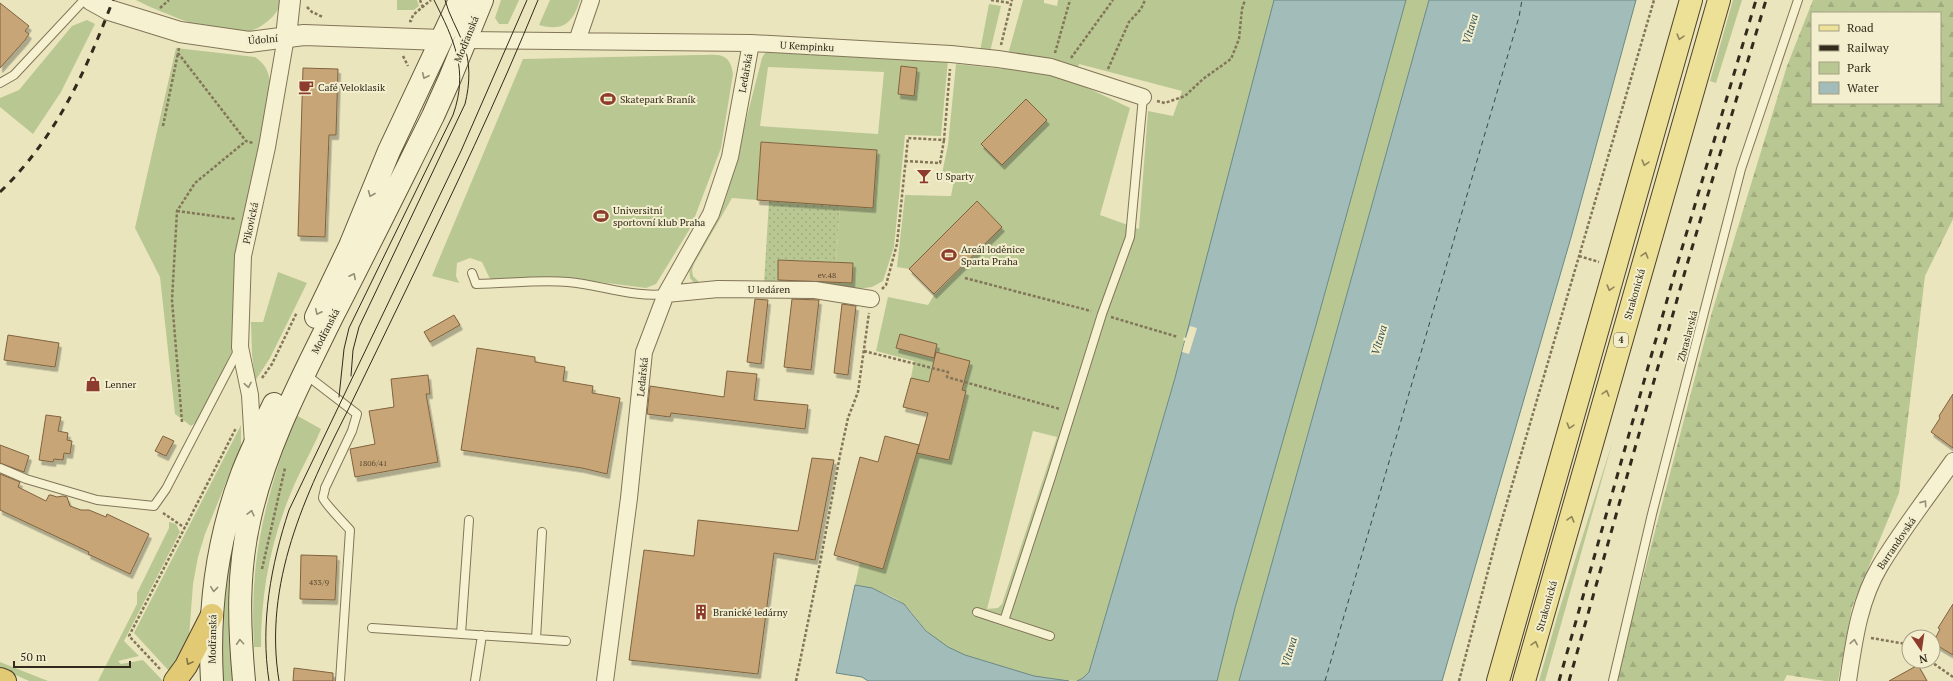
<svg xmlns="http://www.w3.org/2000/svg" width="1953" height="681" font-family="'PT Serif',serif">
<defs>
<pattern id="forest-firs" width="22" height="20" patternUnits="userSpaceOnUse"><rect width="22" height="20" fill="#b9c793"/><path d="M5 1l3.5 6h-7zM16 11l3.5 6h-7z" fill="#a0ab7e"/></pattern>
<pattern id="garden-dots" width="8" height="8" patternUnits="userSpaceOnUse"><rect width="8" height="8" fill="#b9c793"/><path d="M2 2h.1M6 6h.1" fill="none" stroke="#a0ab7e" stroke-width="1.8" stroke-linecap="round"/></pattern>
<filter id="shadow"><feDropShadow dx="2.5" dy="4.5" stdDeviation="0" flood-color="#0004"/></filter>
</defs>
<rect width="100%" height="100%" fill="#ebe5be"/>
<path fill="#b9c793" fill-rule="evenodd" d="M 136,0 L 282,0 C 280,8 275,15 269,20 C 243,43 216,32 188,22 C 170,15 153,9 136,0 Z
M 397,0 L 417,0 L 419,6 L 414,10 L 397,10 Z
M 501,0 L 519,0 L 508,24 L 499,24 L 495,18 Z
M 550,0 L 580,0 C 573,22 564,32 539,25 Z
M 1023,0 L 1044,0 L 1044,3 L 1057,6 L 1058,0 L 1274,0 L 1186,340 L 1089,672 L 1083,678 L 1077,681 C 1039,681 969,662 938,641 C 924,631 917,617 905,605 C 894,595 870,588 855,585 L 860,562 L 883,568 L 916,453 L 949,460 L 965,391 L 911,378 L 914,361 L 876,351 L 888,297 L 928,305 L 934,295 L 909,269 L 897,267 L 905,195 L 951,196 L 954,180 L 941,178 L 948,145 L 956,64 L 1004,69 ZM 1079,64 L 1182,91 L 1173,116 L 1148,111 L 1139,229 L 1100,215 L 1130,108 L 1075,82 ZM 1026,100 L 1047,120 L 1002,165 L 981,144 ZM 977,201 L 1002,227 L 935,294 L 909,269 ZM 1033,431 L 1057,437 L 1002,604 L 998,608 L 987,609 Z
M 1406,0 L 1429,0 L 1239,681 L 1217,681 L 1235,608 L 1316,325 Z
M 1733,0 L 1742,0 L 1716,83 L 1710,81 Z
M 989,4 L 1001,6 L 990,52 L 980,51 Z
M 87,20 L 95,24 L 61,92 L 33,134 L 0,107 L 0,98 L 19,90 L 72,26 Z
M 176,48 L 255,57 C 265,64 268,70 270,81 L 234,347 L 198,421 L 191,426 L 175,414 L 160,277 L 135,228 Z
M 770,51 L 948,60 L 941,136 L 905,135 L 894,247 L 883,281 L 872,287 L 856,289 L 700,284 L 694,283 L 690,278 L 689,268 L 726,198 L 762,58 L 765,53 ZM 768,67 L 884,72 L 878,134 L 760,126 ZM 901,67 L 917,69 L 914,96 L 898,94 ZM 761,142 L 877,150 L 873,208 L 840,205 L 836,262 L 779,260 L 852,282 L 778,280 L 764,284 L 706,282 L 699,282 L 693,276 L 692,270 L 694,264 L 732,198 L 757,200 Z
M 698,55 C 717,55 730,51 733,74 L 721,148 L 691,227 L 656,284 L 646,288 L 568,278 L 490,279 L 482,262 L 470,258 L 457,263 L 456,276 L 459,283 L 432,276 L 523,59 Z
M 278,272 L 307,283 L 270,358 L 255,381 L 252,354 L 251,322 L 263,322 Z
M 296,415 L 321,429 C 312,451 299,472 290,495 C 270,544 261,594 261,647 L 254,647 C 249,559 265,498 296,415 Z
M 241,425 L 241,446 L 205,534 L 198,557 L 193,584 L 189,637 L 171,673 L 134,633 Z
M 1613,440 L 1545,681 L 1539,681 L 1558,614 Z
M 238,513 L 234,681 L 220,681 L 221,604 Z
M 169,522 L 176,524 L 180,532 L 124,641 L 139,656 L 118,661 L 121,664 L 143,660 L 163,681 L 98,681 L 137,604 L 137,593 L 169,528 Z
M 0,662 L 48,681 L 29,681 L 0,668 Z"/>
<path fill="url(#forest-firs)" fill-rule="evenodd" d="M 1813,0 L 1953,0 L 1953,219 L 1925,276 L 1899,493 L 1852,607 L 1838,681 L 1825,681 L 1787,675 L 1784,681 L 1616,681 L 1712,312 L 1787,66 ZM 1812,13 L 1940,13 L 1940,103 L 1812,103 Z"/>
<path fill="url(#garden-dots)" d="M 769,201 L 840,205 L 836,262 L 779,260 L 778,280 L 764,284 Z"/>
<path fill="#a1bcb9" stroke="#6a8986" d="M 1274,0 L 1406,0 L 1316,325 L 1235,608 L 1217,681 L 1077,681 L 1083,678 L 1089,672 L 1175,378 Z
M 1429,0 L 1636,0 L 1572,234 L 1442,681 L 1239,681 Z
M 855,585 L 872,588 L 904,604 L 926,631 L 948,647 L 965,655 L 1034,676 L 1069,681 L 868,681 L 862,677 L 836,673 Z"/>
<path fill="#ebe5be" d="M 1190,326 L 1197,328 L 1189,354 L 1182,352 L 1185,341 L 1183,340 L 1184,337 L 1186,338 Z"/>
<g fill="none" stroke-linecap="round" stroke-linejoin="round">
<path stroke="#2c4d51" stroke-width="1" stroke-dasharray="5 4" stroke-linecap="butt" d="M 1325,681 L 1519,17 L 1522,0"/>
</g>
<path fill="#c7a576" stroke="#7f633f" filter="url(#shadow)" d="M 0,3 L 29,26 L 25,31 L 29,34 L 25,40 L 0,68 Z
M 901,66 L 917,68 L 914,96 L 898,94 Z
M 303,68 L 338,69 L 336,135 L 329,135 L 325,237 L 298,236 Z
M 1026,99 L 1047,120 L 1002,165 L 981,144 Z
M 761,142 L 877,150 L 873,208 L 757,200 Z
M 977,201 L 1002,227 L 934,294 L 909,269 Z
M 778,260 L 853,263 L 852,283 L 778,280 Z
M 755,299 L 768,300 L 761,364 L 747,362 Z
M 792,299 L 819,300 L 811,370 L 784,367 Z
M 842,304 L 856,306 L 848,375 L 834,373 Z
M 454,315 L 460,325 L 430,342 L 424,332 Z
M 900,334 L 937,344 L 934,358 L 896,348 Z
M 8,335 L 59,343 L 55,367 L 4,360 Z
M 477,348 L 535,357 L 535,362 L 565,367 L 563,381 L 593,386 L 592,393 L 620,398 L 607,474 L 582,468 L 461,450 Z
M 936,352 L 970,361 L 962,390 L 966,391 L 949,460 L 917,453 L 928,413 L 903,407 L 911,378 L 929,382 Z
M 727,371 L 757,374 L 754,400 L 808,405 L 805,429 L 671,413 L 670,417 L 647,414 L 650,386 L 724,397 Z
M 428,375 L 430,394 L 426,394 L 438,462 L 355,477 L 350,449 L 375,444 L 369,411 L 394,407 L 391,379 Z
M 1953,394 L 1953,448 L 1931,432 L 1940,418 L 1939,416 Z
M 46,415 L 61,417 L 58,431 L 68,433 L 67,440 L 72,441 L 70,454 L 64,453 L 63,460 L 54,459 L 53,462 L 39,460 Z
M 163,436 L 174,441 L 166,456 L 155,451 Z
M 885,436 L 919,445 L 883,569 L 834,555 L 860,457 L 878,462 Z
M 0,445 L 29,456 L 24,472 L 0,463 Z
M 812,458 L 834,460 L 815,560 L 774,553 L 758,674 L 629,660 L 644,550 L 694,556 L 698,520 L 798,531 Z
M 0,474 L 20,482 L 18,487 L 46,501 L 49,495 L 51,495 L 57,497 L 63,496 L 67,497 L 70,506 L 81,510 L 89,510 L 106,517 L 107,514 L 149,534 L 130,574 L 88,554 L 89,552 L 0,510 Z
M 301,555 L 337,556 L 335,600 L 300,599 Z
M 1953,604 L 1953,655 L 1933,643 L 1940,629 L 1938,628 Z
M 1918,665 L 1927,681 L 1889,681 Z
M 294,668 L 333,673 L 333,681 L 293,681 Z"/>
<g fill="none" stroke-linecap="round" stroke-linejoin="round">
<g stroke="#827558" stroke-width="10">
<path id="service" d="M 0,83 L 14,75 L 84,0
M 472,273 L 476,284 C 506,284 538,279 568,282 C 601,285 634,298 666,294
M 305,374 L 357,414 L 352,431 L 325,488 C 325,491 323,495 323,498 C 324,503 345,524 350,530 L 340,681
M 0,468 L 26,479 L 97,500 L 154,506 L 166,489 L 239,349
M 977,612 L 1050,636
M 1004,621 L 1051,477 L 1102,314 L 1130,237 L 1143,97
M 372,628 L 566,641
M 461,634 L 469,520
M 536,639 L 542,532
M 475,681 L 482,635
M 1613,681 L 1652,514 L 1741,169 L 1798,0"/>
</g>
<g stroke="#827558" stroke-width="18">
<path id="minor" d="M 466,40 L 751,43 L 951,54 L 998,59 L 1051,67 L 1143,97
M 577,41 L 591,0
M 666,294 L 718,289 L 815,290 L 871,299
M 253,445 L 250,395 L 240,347 L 243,256 L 267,147 L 286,37
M 605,681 L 629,498 L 644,352 L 666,294 L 711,214 L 730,157 L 751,43
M 1848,681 C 1854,642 1859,601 1880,566 C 1901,531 1929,495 1953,461"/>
</g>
<g stroke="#827558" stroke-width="22">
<path id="tertiary" d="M 91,0 L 109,10 L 180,32 L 249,42 L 304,35 L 442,40
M 286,37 L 290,0"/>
</g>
<g stroke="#63563b" stroke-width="24">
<path id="secondary" d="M 316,317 L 350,246 L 389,151 L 460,0
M 212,681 C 208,610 217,540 242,474 C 251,450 263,427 274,404
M 244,681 C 239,626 237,572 250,517 C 266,446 301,380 333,315 C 367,249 400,182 433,116 L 450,78 L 482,0"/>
</g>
<g stroke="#4f422c" stroke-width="24">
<path id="primary" d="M 1498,681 L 1691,0
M 1524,681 L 1719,0"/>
</g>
<g stroke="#4f422c" stroke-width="24">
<path id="trunk" d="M 0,679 L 5,681
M 175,681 L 186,666 L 212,615"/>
</g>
<path stroke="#827558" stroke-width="2.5" stroke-dasharray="3 2" stroke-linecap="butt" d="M 420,0 L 423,8
M 991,0 L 1011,3
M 307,7 L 312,12 L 323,17
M 160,8 L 169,0
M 409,21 L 411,21 L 413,15 L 431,0
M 1001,45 L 1012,0
M 179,48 L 178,53 L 246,141 L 253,143
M 1055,53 L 1070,0
M 403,56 L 408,66
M 1071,58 L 1113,0
M 1108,69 L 1129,22 L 1141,9 L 1145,0
M 1157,101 L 1165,103 L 1185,96 L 1203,79 L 1231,59 L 1239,39 L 1242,9 L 1245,0
M 163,126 L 178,53
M 905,161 L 940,163 L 944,140
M 177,211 L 236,219
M 1579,256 L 1599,262
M 965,278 L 1091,311
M 882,289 L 886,285 L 897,244 L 908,138 L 944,140 L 950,69
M 1111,317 L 1178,337
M 864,351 L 948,372 L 947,377 L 1060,409
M 262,378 L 272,364 L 297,312
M 182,422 L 172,300 L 177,211 L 195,183 L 246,141
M 163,513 L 185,528
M 262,569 L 285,468
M 1871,638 L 1906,644 L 1909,646
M 1930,661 L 1953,677
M 160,669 L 129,636 L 236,428
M 796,681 L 820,563 L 840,455 L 848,418 L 858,392 L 869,313
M 1459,681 L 1498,533 L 1654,0"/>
<use href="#service" stroke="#f6f1d1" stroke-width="8"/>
<use href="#minor" stroke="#f6f1d1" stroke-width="16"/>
<use href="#tertiary" stroke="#f6f1d1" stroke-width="20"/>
<use href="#secondary" stroke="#f6f1d1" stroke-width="22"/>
<use href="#primary" stroke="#ede097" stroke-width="22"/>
<use href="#trunk" stroke="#e2c974" stroke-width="22"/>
<path stroke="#322a1c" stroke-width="1" d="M 351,376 L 353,350 L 359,327 L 465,104 C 470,84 471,62 463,43 C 457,28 449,15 445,0
M 339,397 L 344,349 L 349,328 L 453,115 C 469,70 454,40 434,0
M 269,681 C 260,623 271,565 289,510 L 461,151 L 527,0
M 279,681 C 263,583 305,495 348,410 C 367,370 387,330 406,290 C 452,194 498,98 538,0"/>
<path stroke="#322a1c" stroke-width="3" stroke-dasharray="7 7" stroke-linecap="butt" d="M 0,192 C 56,138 86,71 113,0
M 1559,681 L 1677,265 L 1756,0
M 1569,681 L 1686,268 L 1766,0"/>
</g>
<defs><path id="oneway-chevron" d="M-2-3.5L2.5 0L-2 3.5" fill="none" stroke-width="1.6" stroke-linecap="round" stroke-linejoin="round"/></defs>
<g stroke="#90855a">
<use href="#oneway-chevron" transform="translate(1680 37) rotate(106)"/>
<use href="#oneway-chevron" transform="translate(1645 163) rotate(106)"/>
<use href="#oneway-chevron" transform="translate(1645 255) rotate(-74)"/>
<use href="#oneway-chevron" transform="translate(1610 288) rotate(106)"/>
<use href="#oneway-chevron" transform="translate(1606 393) rotate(-74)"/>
<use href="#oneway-chevron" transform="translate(1570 426) rotate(106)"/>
<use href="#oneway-chevron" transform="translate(1571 519) rotate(-74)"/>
<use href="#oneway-chevron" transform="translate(1535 644) rotate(-74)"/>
</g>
<g stroke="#948e76">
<use href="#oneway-chevron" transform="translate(425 76) rotate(115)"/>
<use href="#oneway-chevron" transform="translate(371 194) rotate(112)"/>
<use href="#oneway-chevron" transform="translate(353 276) rotate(-63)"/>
<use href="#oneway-chevron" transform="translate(318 312) rotate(116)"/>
<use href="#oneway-chevron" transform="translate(248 385) rotate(79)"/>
<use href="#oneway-chevron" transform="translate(1924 503) rotate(-55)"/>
<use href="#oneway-chevron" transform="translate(251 513) rotate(-76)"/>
<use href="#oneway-chevron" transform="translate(214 589) rotate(96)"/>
<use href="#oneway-chevron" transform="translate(240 642) rotate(-94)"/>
<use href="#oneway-chevron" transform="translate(1854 642) rotate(-81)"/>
</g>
<use stroke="#817244" href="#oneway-chevron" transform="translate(189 662) rotate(118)"/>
<defs>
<g id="cafe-bare" transform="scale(1.2)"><path d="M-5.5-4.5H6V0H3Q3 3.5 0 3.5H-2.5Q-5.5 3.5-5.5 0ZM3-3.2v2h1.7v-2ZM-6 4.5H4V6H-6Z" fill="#8d3b2c" stroke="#f3eecd" stroke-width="2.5" paint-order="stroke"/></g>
<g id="stadium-bare" transform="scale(1.2)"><path d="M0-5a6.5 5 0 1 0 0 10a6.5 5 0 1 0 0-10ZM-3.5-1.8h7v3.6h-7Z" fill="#8d3b2c" stroke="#f3eecd" stroke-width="2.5" paint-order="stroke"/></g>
<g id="bar-bare" transform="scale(1.2)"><path d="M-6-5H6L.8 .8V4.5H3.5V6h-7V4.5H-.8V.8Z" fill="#8d3b2c" stroke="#f3eecd" stroke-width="2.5" paint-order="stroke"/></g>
<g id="shop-bare" transform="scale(1.2)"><path d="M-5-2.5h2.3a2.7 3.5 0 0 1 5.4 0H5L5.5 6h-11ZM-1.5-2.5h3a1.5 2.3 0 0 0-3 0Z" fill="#8d3b2c" stroke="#f3eecd" stroke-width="2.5" paint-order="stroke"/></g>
<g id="building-bare" transform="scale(1.2)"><path d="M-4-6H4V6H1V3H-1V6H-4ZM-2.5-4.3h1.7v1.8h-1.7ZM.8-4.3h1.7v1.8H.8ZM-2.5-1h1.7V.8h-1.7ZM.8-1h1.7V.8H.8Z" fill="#8d3b2c" stroke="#f3eecd" stroke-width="2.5" paint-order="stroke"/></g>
</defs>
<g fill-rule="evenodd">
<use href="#cafe-bare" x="306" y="87"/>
<use href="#stadium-bare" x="608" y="99"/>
<use href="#bar-bare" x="924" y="176"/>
<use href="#stadium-bare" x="601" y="216"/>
<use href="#stadium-bare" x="949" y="255"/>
<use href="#shop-bare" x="93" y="384"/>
<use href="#building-bare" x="701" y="612"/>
</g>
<g text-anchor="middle" stroke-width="4" stroke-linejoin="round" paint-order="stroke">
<g font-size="8" fill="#574932">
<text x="827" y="278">ev.48</text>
<text x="373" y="466">1806/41</text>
<text x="319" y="585">433/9</text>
</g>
<rect fill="#f3eecd" stroke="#6c6551" stroke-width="1" x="1614" y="333" width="14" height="14" rx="3"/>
<g font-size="9" font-weight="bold" fill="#322a1c">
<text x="1621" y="343">4</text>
</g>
<g font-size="10" fill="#322a1c" stroke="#f3eecd">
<text transform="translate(263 39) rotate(-5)" y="4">Údolní</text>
<text transform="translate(466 39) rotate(-68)" y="4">Modřanská</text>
<text transform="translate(807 46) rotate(3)" y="4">U Kempinku</text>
<text transform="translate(745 73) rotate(-80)" y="4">Ledařská</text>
<text transform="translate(250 223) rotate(-78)" y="4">Pikovická</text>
<text x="769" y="293">U ledáren</text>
<text transform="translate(1634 294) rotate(-74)" y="4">Strakonická</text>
<text transform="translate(325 331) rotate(-63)" y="4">Modřanská</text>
<text transform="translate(1687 336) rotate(-75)" y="4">Zbraslavská</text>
<text transform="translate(642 377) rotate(-84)" y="4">Ledařská</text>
<text transform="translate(1896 543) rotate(-56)" y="4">Barrandovská</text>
<text transform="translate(1546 606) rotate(-74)" y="4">Strakonická</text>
<text transform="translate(212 639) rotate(-89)" y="4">Modřanská</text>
</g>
<g font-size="10" fill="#322a1c" stroke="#f3eecd" text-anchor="start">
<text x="318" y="91">Café Veloklasik</text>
<text x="620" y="103">Skatepark Braník</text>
<text x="936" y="180">U Sparty</text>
<text x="613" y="214">Universitní<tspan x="613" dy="12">sportovní klub Praha</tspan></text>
<text x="961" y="253">Areál loděnice<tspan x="961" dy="12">Sparta Praha</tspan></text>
<text x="105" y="388">Lenner</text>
<text x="713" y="616">Branické ledárny</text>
</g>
<g font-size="11" font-style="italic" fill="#2c4d51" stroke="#f3eecd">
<text transform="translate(1470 29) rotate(-74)" y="4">Vltava</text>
<text transform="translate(1379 340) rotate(-74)" y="4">Vltava</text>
<text transform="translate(1289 652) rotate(-74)" y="4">Vltava</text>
</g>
</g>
<rect x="1811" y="12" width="130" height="92" fill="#f3eecd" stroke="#a6a086"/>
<rect x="1819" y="25" width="20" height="6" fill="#ede097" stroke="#a6a086"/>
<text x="1847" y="32" font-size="12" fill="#322a1c">Road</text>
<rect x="1819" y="45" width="20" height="6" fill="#322a1c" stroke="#a6a086"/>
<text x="1847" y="52" font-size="12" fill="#322a1c">Railway</text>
<rect x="1819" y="62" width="20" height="12" fill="#b9c793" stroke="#a6a086"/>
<text x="1847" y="72" font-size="12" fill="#322a1c">Park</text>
<rect x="1819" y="82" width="20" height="12" fill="#a1bcb9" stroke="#a6a086"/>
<text x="1847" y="92" font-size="12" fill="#322a1c">Water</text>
<g transform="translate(1921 649) rotate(167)"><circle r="19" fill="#f3eecd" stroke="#a6a086"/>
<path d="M0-3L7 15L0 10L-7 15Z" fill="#8d3b2c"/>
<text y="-6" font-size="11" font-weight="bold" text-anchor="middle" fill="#322a1c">N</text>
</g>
<path d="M14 661v6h116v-6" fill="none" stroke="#322a1c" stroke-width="2"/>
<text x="20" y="661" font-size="12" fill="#322a1c" stroke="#f3eecd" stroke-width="3" paint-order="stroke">50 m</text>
</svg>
